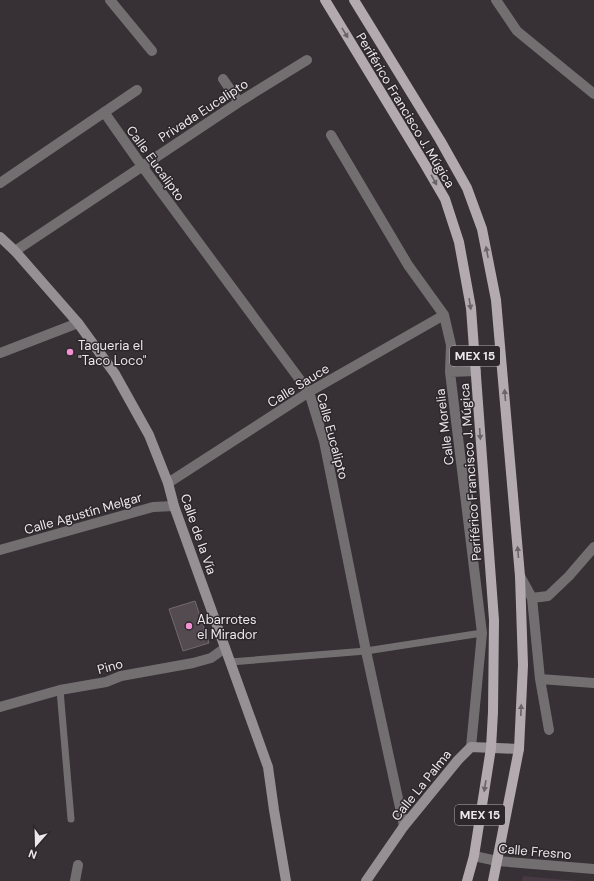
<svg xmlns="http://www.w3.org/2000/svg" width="594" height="881" font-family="'DM Sans',sans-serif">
<rect width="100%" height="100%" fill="#373035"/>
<path fill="#463941" d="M 523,876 L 577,881 L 522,881 Z"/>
<path fill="#534b50" stroke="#72696e" d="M 195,601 L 209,643 L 183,651 L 169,609 Z"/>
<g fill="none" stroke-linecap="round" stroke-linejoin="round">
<path stroke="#736f71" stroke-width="7" d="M 230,662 L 366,651 L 482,633
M 60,690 L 71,819"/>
<path stroke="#736f71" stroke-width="10" d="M 110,0 L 152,51
M 496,0 L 517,31 L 594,94
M 223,79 L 239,102
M 104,112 L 142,166 L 309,392 L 324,441 L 366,651 L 404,826
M 331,135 L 408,265 L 444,315 L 451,345 L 450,372 L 482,633 L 471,747
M 0,183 L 137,90
M 15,251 L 239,102 L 307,60
M 0,353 L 78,323
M 450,372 L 476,371
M 168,483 L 309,392 L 444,315
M 0,550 L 153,507 L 174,506
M 520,576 L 532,598 L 548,596 L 569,576 L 594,547
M 532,598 L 540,679 L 594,683
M 540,679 L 549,730
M 0,707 L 60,690 L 106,682 L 121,676 L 193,663 L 211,658 L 225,648
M 474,856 L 497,861 L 594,869
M 75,881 L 78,865"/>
<path stroke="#969094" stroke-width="10" d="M 0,237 L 15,251 L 78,323 L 115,374 L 149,435 L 168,483 L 174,506 L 268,767 L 274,810 L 286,881
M 366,881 L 404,826 L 458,760 L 471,747 L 519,749"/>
<path stroke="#b2aaaf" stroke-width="10" d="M 325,0 L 424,163 L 445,199 L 459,242 L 471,308 L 494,620 L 493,712 L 491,748 L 474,856 L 467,881
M 354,0 L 440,140 L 467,188 L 482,229 L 496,300 L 520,576 L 523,665 L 519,749 L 497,861 L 493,881"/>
</g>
<defs><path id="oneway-solid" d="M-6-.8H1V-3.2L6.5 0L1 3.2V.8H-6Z"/></defs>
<g fill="#696266">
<use href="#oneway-solid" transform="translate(345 33) rotate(59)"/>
<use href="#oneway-solid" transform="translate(434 180) rotate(61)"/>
<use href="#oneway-solid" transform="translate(487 252) rotate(-101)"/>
<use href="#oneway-solid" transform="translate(470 304) rotate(81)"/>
<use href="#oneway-solid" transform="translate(505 395) rotate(-95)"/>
<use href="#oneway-solid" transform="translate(480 434) rotate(86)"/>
<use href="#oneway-solid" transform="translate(518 552) rotate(-95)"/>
<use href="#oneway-solid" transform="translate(521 710) rotate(-88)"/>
<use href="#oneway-solid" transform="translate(485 786) rotate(99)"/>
</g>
<g fill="#f491d4" stroke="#2d272b" stroke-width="1.5">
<circle cx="70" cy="352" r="4"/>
<circle cx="189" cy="626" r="4"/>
</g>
<g text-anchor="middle" stroke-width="3" stroke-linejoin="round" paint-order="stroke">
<g fill="#2d272b" stroke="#b3adb1" stroke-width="1">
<rect x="450" y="346" width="50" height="20" rx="3"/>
<rect x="455" y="805" width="50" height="20" rx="3"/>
</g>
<g font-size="12" font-weight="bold" fill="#ece7ea">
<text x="475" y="360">MEX 15</text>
<text x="480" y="819">MEX 15</text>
</g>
<g font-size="13" fill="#ece7ea" stroke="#2d272b">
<text transform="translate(203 110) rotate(-33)" y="5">Privada Eucalipto</text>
<text transform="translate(406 110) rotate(59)" y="5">Periférico Francisco J. Múgica</text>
<text transform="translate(156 163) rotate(54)" y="5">Calle Eucalipto</text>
<text transform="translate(298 385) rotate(-32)" y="5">Calle Sauce</text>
<text transform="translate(444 427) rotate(-97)" y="5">Calle Morelia</text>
<text transform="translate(333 436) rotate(75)" y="5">Calle Eucalipto</text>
<text transform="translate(470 472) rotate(-94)" y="5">Periférico Francisco J. Múgica</text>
<text transform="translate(83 513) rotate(-16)" y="5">Calle Agustín Melgar</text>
<text transform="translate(199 534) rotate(71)" y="5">Calle de la Vía</text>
<text transform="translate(110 666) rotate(-15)" y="5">Pino</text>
<text transform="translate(421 785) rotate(-51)" y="5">Calle La Palma</text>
<text transform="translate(535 851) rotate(5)" y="5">Calle Fresno</text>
</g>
<g font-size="13" fill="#ece7ea" stroke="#2d272b" text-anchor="start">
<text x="78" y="350">Taqueria el<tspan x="78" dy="15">"Taco Loco"</tspan></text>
<text x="197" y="624">Abarrotes<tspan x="197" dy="15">el Mirador</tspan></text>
</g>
</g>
<g transform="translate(36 845) rotate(200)" stroke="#2d272b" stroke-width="3" paint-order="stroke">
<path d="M0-3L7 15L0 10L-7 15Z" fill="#ece7ea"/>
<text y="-6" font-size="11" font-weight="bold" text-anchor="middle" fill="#ece7ea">N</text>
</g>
</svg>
